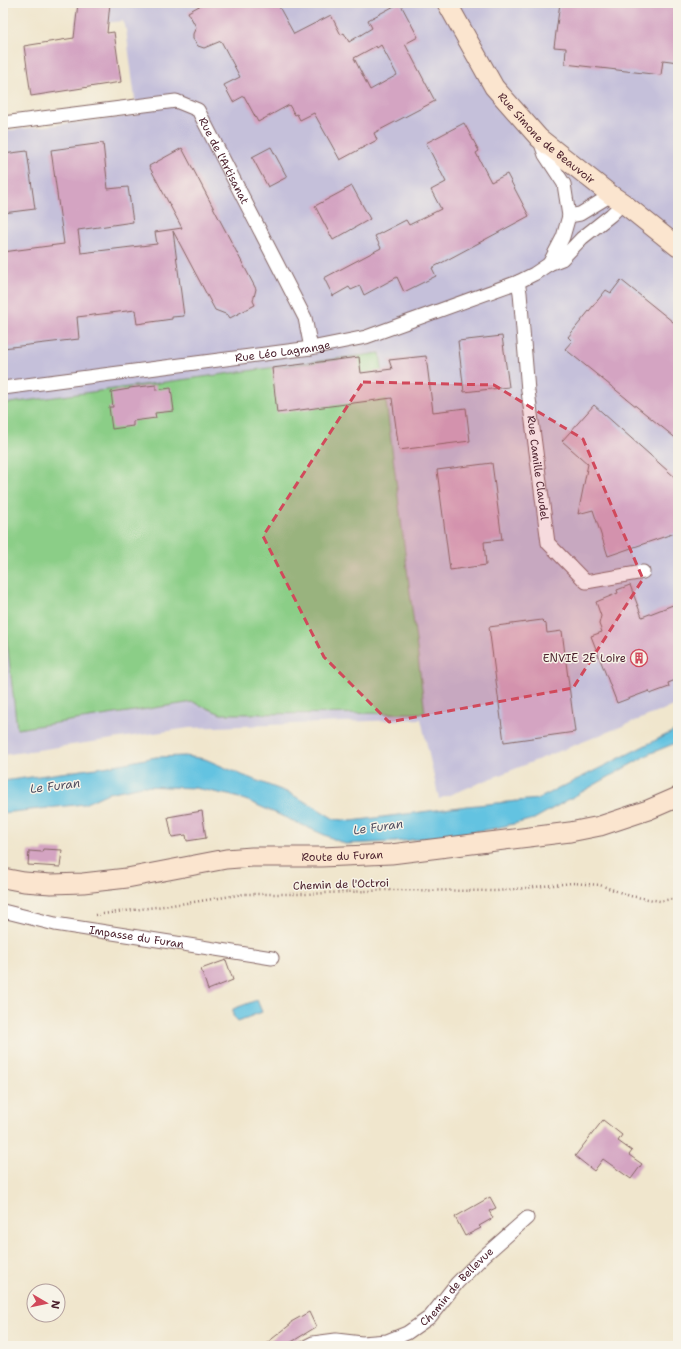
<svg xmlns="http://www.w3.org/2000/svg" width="681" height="1349" font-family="'Shantell Sans',sans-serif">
<rect width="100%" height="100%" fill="#f7f3e8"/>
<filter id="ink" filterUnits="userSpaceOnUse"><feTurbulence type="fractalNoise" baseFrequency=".025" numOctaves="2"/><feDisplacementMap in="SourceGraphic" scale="8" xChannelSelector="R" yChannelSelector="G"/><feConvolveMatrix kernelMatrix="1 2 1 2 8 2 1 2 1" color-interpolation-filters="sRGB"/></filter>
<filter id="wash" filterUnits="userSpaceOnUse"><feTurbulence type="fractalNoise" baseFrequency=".012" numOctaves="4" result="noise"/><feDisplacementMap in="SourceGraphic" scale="16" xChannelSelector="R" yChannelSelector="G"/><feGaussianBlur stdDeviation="0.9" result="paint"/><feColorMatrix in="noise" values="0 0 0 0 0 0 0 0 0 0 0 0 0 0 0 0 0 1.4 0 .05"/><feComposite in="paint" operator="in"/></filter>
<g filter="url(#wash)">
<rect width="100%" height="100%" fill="#f0e6cd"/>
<path fill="#c5c0da" d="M 78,3 L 678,3 L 678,704 L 439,799 L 421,719 L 189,728 L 3,755 L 3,131 L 137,115 L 126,29 L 123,21 L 75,26 Z"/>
<path fill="#8bce87" stroke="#6a7659" d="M 380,353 L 425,713 L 221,714 L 193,702 L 17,729 L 3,606 L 3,404 Z"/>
<path fill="#63c3e1" stroke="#567186" d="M 678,729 L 678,742 L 651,753 L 534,819 L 492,829 L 450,835 L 395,842 L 345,844 L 248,801 L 233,796 L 195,788 L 142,786 L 108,793 L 84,804 L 3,813 L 3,781 L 104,767 L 156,757 L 185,756 L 205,759 L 242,775 L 289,793 L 315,807 L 334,819 L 352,821 L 467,806 L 538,799 Z
M 257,1000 L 262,1012 L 238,1021 L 233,1016 L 233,1009 Z"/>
<g id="blocks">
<path fill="#d4a4c2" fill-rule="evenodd" d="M 78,3 L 110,3 L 107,33 L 114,32 L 121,82 L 31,96 L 24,46 L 74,38 Z
M 205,3 L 277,3 L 294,34 L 331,15 L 341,35 L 344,33 L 349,42 L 372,28 L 368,20 L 400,3 L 418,37 L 405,44 L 435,101 L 374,133 L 377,140 L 340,160 L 314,113 L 300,120 L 297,114 L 295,115 L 289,105 L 258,122 L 244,96 L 233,102 L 224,85 L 240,77 L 221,41 L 204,48 L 198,46 L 193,39 L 193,34 L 196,27 L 188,12 ZM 381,45 L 397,75 L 370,90 L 354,58 L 376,46 L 377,48 Z
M 560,3 L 678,3 L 678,62 L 663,60 L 661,75 L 565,64 L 566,48 L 554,47 Z
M 464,123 L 479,151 L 476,153 L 491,182 L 507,174 L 529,216 L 432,268 L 436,276 L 404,292 L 397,277 L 364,295 L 360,286 L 351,290 L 349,287 L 333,296 L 324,278 L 381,248 L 375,236 L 406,220 L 409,225 L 441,209 L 431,190 L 446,182 L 426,143 Z
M 103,143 L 108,189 L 128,187 L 133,222 L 78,230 L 81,253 L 157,244 L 155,232 L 182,228 L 149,166 L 182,148 L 256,289 L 253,301 L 255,305 L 230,318 L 228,315 L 215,310 L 173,231 L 184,316 L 172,317 L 172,319 L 137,324 L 135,310 L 77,317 L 79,339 L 3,348 L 3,252 L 64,244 L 51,150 Z
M 271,147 L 287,177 L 268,187 L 252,157 Z
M 27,151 L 35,209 L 3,213 L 3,154 Z
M 352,186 L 370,219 L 333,240 L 315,206 Z
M 621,280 L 678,326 L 678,440 L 565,349 L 572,341 L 568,337 L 606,290 L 611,293 Z
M 502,336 L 509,387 L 464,392 L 458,341 Z
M 426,356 L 433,412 L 466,408 L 470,441 L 399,450 L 392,398 L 277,413 L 272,368 L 359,357 L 361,373 L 392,369 L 389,360 Z
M 156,385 L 156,390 L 171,388 L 174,411 L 155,413 L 156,418 L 133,421 L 133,426 L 112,429 L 109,407 L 113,407 L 111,392 L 129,389 L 129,388 Z
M 594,405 L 678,480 L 676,482 L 678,490 L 678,532 L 608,556 L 593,510 L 578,514 L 588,464 L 562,441 Z
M 492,463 L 502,540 L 484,542 L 486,565 L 450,570 L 437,470 Z
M 630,585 L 642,617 L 678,603 L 678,679 L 668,683 L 669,687 L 650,694 L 649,691 L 617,703 L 591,636 L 602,632 L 599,624 L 601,616 L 596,602 L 618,593 L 617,590 Z
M 542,620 L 546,624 L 547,633 L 562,631 L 575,732 L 504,742 L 489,627 Z
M 202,811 L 206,838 L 187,841 L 186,835 L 172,837 L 168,817 Z
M 43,849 L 62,850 L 60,867 L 28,865 L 29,851 L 42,852 Z
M 226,960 L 233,980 L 208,990 L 201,969 Z
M 603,1120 L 622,1135 L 618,1141 L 632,1151 L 629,1155 L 642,1164 L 631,1179 L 603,1159 L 594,1171 L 575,1156 Z
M 490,1197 L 496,1208 L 489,1211 L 493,1218 L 479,1226 L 481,1228 L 465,1236 L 455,1217 Z
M 309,1312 L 316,1327 L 285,1346 L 263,1346 L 291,1324 L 291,1322 Z"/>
</g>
</g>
<g filter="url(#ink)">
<use href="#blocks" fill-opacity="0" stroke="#846564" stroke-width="1"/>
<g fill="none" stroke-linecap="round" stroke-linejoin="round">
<g stroke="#846564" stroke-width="15">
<g id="minor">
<path id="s1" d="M 3,123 L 176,101 L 198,110 L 305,318 L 311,348"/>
<path d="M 539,138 L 545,155 L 564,184 L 569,216 L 563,237 L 549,264 L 562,259 L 582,238 L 611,215 L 623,203"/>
<path d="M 569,216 L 580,214 L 611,195"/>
<path id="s2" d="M 518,282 L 520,293 L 528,391 L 548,543 L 586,582 L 643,572"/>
<path id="s3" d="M 3,388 L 311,348 L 366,337 L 518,282 L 534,274 L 549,264"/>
<path id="s4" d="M 3,911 L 55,924 L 272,958"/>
<path id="s5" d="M 307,1346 L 313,1343 L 336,1340 L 362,1343 L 387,1341 L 407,1333 L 430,1317 L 457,1283 L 484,1256 L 527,1218"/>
</g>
</g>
<g stroke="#846564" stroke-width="21">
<g id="secondary">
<path id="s6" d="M 447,3 L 494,87 L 539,138 L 611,195 L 623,203 L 678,247"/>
<path id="s7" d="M 3,878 L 24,882 L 51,884 L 83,883 L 127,878 L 226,859 L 252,857 L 321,857 L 391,854 L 570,832 L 600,826 L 648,810 L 678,797"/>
</g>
</g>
<path stroke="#846564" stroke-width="2.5" stroke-dasharray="1 3" stroke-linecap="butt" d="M 95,915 L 194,902 L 244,894 L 306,894 L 388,890 L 497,891 L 572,883 L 600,885 L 630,896 L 660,901 L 678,898"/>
<use href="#minor" stroke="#fff" stroke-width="13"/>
<use href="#secondary" stroke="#fbe5cf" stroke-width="19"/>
</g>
</g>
<path fill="#d1495b" fill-opacity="0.2" stroke="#d1495b" stroke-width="3" stroke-dasharray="8 5" stroke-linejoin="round" d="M 363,382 L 494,385 L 583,439 L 643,579 L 573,688 L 389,722 L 324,657 L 263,536 Z"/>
<defs>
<g id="building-ring" transform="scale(0.9)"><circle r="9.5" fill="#f7f3e8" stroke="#d1495b" stroke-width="1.5"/><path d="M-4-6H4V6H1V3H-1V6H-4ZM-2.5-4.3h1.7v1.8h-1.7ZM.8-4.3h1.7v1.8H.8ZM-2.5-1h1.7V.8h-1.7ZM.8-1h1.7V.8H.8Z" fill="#d1495b"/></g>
</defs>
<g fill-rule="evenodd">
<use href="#building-ring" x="639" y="658"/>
</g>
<g text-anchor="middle" stroke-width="3" stroke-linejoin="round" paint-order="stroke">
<g font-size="11" fill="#4a1f2b" stroke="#f7f3e8">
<text dy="4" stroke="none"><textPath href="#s6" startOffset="170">Rue Simone de Beauvoir</textPath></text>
<text dy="4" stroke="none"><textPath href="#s1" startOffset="255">Rue de l'Artisanat</textPath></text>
<text dy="4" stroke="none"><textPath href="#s3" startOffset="282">Rue Léo Lagrange</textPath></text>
<text dy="4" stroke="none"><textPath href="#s2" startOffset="187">Rue Camille Claudel</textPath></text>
<text dy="4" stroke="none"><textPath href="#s7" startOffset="342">Route du Furan</textPath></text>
<text transform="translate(341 884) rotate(-2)" y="4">Chemin de l'Octroi</text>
<text dy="4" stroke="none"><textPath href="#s4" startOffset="136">Impasse du Furan</textPath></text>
<text dy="4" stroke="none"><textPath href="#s5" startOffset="171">Chemin de Bellevue</textPath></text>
</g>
<g font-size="11" fill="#4a1f2b" stroke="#f7f3e8" text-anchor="end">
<text x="626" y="662">ENVIE 2E Loire</text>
</g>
<g font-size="12" font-style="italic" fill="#525062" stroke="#f7f3e8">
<text transform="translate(55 786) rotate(-7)" y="4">Le Furan</text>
<text transform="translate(378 827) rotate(-8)" y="4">Le Furan</text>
</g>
</g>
<rect width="681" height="1349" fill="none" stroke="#f7f3e8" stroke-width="16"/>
<g transform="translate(46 1303) rotate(99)"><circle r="19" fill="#f7f3e8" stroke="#b29e9c"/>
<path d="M0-3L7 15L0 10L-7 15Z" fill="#d1495b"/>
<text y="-6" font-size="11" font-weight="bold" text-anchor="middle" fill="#4a1f2b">N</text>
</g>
</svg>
